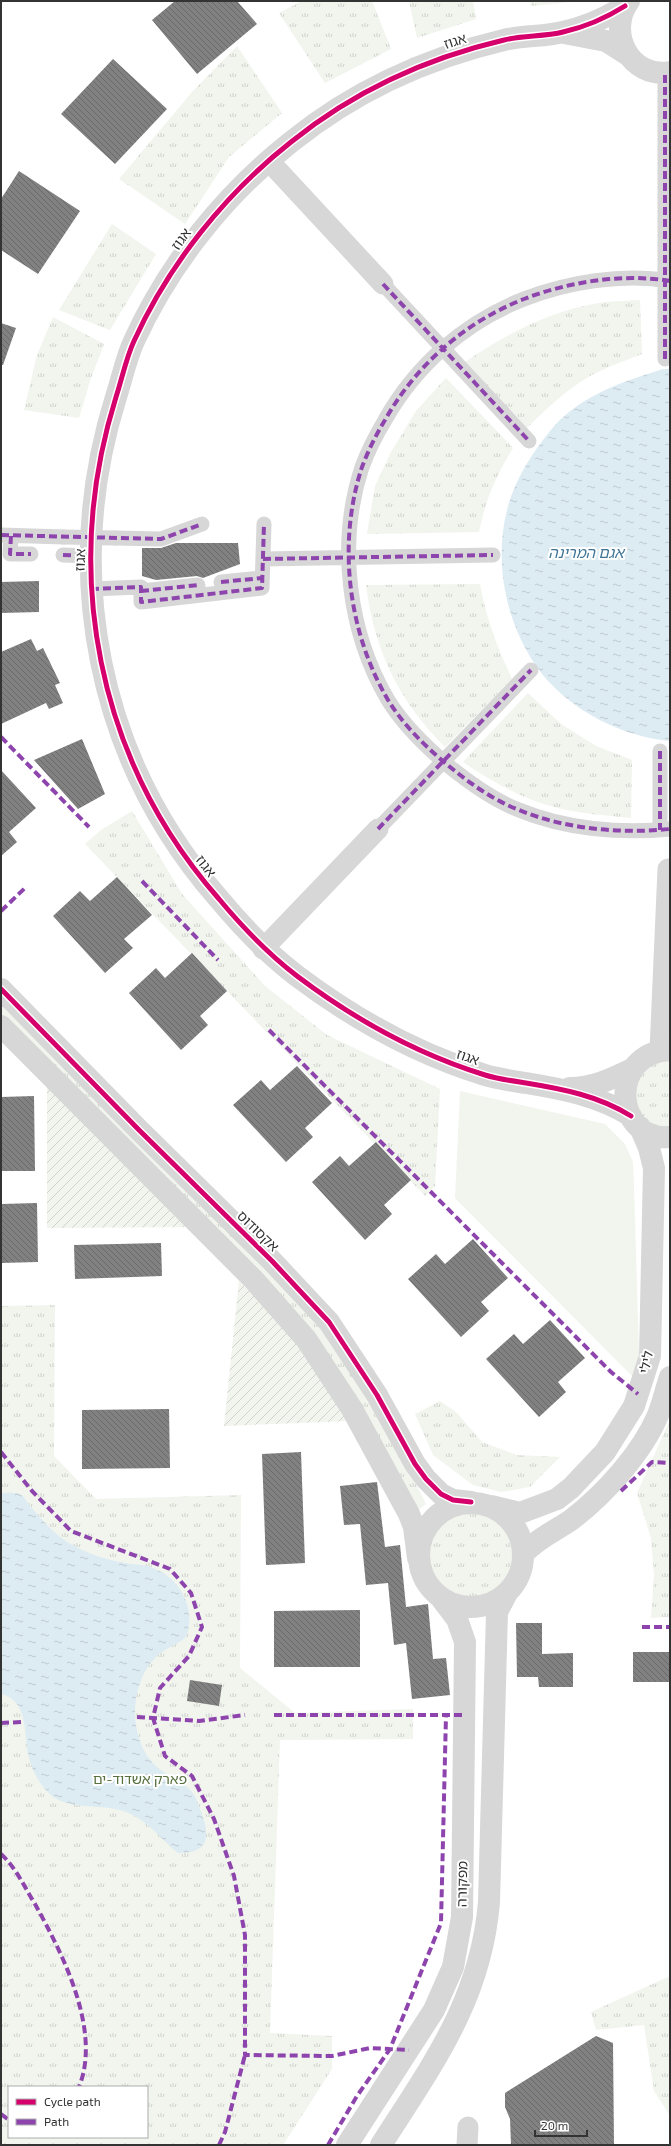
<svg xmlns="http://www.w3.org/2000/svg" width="671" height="2146" font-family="'Exo 2','Noto Sans Hebrew',sans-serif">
<defs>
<pattern id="park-tufts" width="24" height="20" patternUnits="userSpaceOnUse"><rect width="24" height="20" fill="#f1f5ed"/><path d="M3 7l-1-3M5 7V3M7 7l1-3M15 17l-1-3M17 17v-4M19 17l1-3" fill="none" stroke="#cfd2cc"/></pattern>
<pattern id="garden-furrows" width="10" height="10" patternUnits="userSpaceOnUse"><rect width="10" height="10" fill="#f1f5ed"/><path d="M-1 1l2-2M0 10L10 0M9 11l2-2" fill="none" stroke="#cfd2cc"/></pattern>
<pattern id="water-ripples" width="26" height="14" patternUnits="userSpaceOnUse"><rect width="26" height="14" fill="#ddebf3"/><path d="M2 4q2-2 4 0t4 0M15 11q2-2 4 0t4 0" fill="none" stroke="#becad1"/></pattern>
<pattern id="building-back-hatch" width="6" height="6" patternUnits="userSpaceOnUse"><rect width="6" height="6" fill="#818181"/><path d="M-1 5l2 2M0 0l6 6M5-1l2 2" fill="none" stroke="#6a6a6a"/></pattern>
</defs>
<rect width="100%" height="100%" fill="#fff"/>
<path fill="#f1f5ed" d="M 460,1091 L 605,1124 L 625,1144 L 633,1162 L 634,1187 L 639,1354 L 634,1378 L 455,1198 Z"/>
<path fill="url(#park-tufts)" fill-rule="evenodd" d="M 302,1 L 372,1 L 391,49 L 325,83 L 279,13 Z
M 409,1 L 473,1 L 476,19 L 417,38 Z
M 530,1 L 581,1 L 531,6 Z
M 237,46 L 282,113 L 229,157 L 185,224 L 119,179 L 192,92 Z
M 112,224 L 156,254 L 110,330 L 59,310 Z
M 640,300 L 642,354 C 629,359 615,364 602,370 C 573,383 549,406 527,428 L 465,362 C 505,335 546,313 593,304 C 608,301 625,301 640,300 Z
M 53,317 L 104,344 L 90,381 L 79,418 L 24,410 L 37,355 Z
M 446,378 L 513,448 C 495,478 486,498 479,532 L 367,534 L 375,486 L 391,452 L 416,411 Z
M 480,584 C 486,617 497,647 512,679 L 445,747 C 399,701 374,650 366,585 Z
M 528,693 L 561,724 L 596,746 L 632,760 L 631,818 C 599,815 563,812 532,800 C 507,790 485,777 463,762 Z
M 132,811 L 182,894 L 265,986 L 327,1035 L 440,1089 L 435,1186 L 425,1196 L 85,844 L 101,830 Z
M 1,992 L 294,1295 L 342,1356 L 408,1468 L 426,1504 L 418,1510 L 356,1407 L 1,1019 Z
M 670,1057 L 670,1130 L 641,1119 L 632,1085 L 638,1073 Z
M 55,1305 L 54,1456 L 96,1499 L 241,1495 L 240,1668 L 295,1713 L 413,1709 L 413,1739 L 280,1740 L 270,2033 L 332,2036 L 332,2069 L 283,2145 L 1,2145 L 1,1306 ZM 9,2087 L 147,2087 L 147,2137 L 9,2137 Z
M 440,1401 L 457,1413 L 482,1442 L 517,1455 L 560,1457 L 530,1487 L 501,1492 L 473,1485 L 433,1455 L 415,1414 Z
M 670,1420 L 670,1617 L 651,1618 L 654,1576 L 651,1538 L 637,1493 Z
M428 1555a43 43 0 1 1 86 0a43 43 0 1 1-86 0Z
M 670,1976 L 670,2116 L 654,2091 L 644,2025 L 596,2030 L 591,2012 Z"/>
<path fill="url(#garden-furrows)" d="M 47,1083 L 190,1227 L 47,1228 Z
M 239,1281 L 296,1337 L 349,1421 L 224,1426 Z"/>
<path fill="url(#water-ripples)" d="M 663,369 L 670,369 L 670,741 C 623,737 572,711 542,674 C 507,629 493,565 507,510 C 514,481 532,453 550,431 C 578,396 622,382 663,369 Z
M 1,1493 C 6,1493 14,1492 19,1494 C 25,1496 27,1503 31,1507 C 42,1520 54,1534 69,1543 C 86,1553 106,1560 126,1563 C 135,1565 144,1564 153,1568 C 180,1578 197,1609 186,1637 C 177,1645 165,1648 156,1657 C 130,1683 128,1732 151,1761 C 162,1775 181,1779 192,1792 C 197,1798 199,1807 202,1814 C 211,1839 207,1853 178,1853 C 161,1839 147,1820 126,1812 C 101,1802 65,1813 46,1790 C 38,1781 32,1770 29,1758 C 23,1735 30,1701 1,1694 Z"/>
<path fill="url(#building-back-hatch)" d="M 175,1 L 237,1 L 257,24 L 197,74 L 152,20 Z
M 113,59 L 167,109 L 115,164 L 61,114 Z
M 19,171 L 80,211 L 38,274 L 1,250 L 1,199 Z
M 1,323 L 16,328 L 3,365 L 1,365 Z
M 176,543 L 238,543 L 240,564 L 203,578 L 197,576 L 156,580 L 142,576 L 142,548 L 161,548 Z
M 39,581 L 39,612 L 1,613 L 1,582 Z
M 31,639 L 37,651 L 43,648 L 60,683 L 55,685 L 63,703 L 49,709 L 46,703 L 1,724 L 1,652 Z
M 82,739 L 105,794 L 78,809 L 34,760 Z
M 1,770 L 36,808 L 9,832 L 17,842 L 1,856 Z
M 117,877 L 152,915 L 124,939 L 133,948 L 105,973 L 53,916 L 80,891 L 90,901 Z
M 192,953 L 227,991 L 200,1016 L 208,1025 L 181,1050 L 129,993 L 156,968 L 165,978 Z
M 297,1066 L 332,1103 L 305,1128 L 313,1137 L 286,1162 L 233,1105 L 261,1080 L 270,1090 Z
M 34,1096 L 35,1171 L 1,1171 L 1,1097 Z
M 376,1142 L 411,1180 L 384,1205 L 392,1214 L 365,1240 L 312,1182 L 340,1156 L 349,1166 Z
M 37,1203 L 38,1262 L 1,1263 L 1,1204 Z
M 473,1239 L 508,1278 L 481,1302 L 489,1311 L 461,1337 L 408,1279 L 436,1254 L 445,1264 Z
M 161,1243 L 162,1276 L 75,1279 L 74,1245 Z
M 550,1320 L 585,1358 L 558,1382 L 566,1392 L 539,1417 L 486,1359 L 514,1334 L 523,1344 Z
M 169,1409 L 170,1468 L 82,1469 L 82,1410 Z
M 301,1452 L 305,1563 L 266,1565 L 262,1454 Z
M 377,1482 L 385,1547 L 400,1545 L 406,1607 L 428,1604 L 433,1659 L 446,1658 L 450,1695 L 412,1699 L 406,1643 L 394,1645 L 388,1583 L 366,1585 L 360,1524 L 344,1525 L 340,1486 Z
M 360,1610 L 360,1667 L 274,1667 L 274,1611 Z
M 516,1623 L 542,1623 L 542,1654 L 573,1653 L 573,1687 L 539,1687 L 538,1677 L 517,1677 Z
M 633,1652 L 670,1652 L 670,1682 L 633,1682 Z
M 190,1680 L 222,1685 L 219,1706 L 187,1701 Z
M 596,2036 L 613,2043 L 614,2145 L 511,2145 L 510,2119 L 505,2107 L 505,2093 Z"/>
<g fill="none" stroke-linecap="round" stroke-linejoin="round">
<path stroke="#d7d7d7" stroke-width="15" d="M 670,281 C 622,273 568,282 524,299 C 465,322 416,365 385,420 C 376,435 368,451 362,467 C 337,543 348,632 388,700 C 404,726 426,747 450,767 C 471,784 493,800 519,810 C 565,829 620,834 670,829
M 383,284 L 529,441
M 665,359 L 665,73
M 1,535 L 64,537
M 11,536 L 10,554 L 31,554
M 115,538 L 161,539 L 202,524
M 63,555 L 91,556
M 263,559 L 493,555
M 221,582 L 262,578
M 91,589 L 141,587 L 141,602 L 262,588 L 264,524
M 141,591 L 198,585
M 660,751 L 660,830
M 378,829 L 531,670"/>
<path stroke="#d7d7d7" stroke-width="21" d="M 269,161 L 383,284
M 263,949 L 378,829
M 660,1051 L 668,869
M 467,2145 L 468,2127"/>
<path stroke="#d7d7d7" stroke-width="22" d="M 629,1 C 606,32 630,79 670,72
M 625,6 C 606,18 585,27 563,32 C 544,37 523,35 504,40 C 427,58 353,92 291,142 C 225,194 169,264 134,341 C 126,358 122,379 116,397 C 61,573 97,760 219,899 C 244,929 267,953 297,976 C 354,1019 417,1054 485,1075 C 498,1079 513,1081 526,1083 C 563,1089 599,1096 631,1116
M 564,33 L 606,41 L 628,55
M 1,989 L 139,1130 L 272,1261 L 329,1322 L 377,1395 L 415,1464 L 426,1479 L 441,1494 L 453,1500 L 471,1502
M 1,1026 L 254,1280 L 306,1339 L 352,1409 L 409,1514 L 414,1527 L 418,1558
M 670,1050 C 607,1053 614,1142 670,1137
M 570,1088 C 593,1088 611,1079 632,1069
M419 1555a52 52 0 1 1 104 0a52 52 0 1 1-104 0Z
M 491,1506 L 520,1513 L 557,1499 L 571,1488 L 605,1452 L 634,1406 L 650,1356 L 654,1168 L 649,1148 L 640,1127
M 524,1553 C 538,1538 555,1531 571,1520 C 604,1495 642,1453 658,1415 C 663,1402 666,1389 670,1377
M 347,2145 L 434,2010 L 453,1967 L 462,1917 L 465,1642 L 457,1619 L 441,1598
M 381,2145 C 432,2065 481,2000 489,1902 L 497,1612 L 507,1593"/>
<path stroke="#d7d7d7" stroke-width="15" d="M 64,537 L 115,538"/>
<path stroke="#8e44ad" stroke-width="4" stroke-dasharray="8 4" stroke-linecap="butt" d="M 670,281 C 622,273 568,282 524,299 C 465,322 416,365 385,420 C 376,435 368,451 362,467 C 337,543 348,632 388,700 C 404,726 426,747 450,767 C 471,784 493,800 519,810 C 565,829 620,834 670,829
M 383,284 L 529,441
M 665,359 L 665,73
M 1,535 L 161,539 L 202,524
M 11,536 L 10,554 L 31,554
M 63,555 L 91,556
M 263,559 L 493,555
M 221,582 L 262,578
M 91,589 L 141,587 L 141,602 L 262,588 L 264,524
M 141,591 L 198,585
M 1,737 L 89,827
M 660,751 L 660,830
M 378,829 L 531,670
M 142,881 L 218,960
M 1,911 L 26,887
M 269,1030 L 611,1372 L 638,1394
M 1,1452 L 32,1491 L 71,1531 L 170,1569 L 191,1593 L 202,1627 L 189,1656 L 160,1688 L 153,1718 L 165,1756 L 192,1776 L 214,1819 L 234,1876 L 245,1935 L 245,2055 L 332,2056 L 370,2048 L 409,2050
M 621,1491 L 652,1462 L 670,1463
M 642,1627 L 670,1627
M 274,1715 L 464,1715
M 137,1717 L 199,1721 L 245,1715
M 1,1723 L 22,1722
M 1,1854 C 16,1868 24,1886 35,1904 C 62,1953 102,2030 79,2087
M 1,2114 L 9,2120
M 219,2145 L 225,2132 L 245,2055
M 328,2145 L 357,2096 L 390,2049 L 441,1923 L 446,1715"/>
<g stroke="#fff" stroke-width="8">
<path id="cycleway" d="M 625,6 C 606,18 585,27 563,32 C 544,37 523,35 504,40 C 427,58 353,92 291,142 C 225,194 169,264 134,341 C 126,358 122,379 116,397 C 61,573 97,760 219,899 C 244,929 267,953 297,976 C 354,1019 417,1054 485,1075 C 498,1079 513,1081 526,1083 C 563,1089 599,1096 631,1116
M 1,989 L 139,1130 L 272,1261 L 329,1322 L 377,1395 L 415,1464 L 426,1479 L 441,1494 L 453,1500 L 471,1502"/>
</g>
<use href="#cycleway" stroke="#d6006c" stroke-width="5"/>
</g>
<g text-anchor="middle" stroke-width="4" stroke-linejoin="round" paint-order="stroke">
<g font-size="14" fill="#333" stroke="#fff">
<text transform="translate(455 41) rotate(-18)" y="5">אגוז</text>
<text transform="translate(181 239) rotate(-54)" y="5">אגוז</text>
<text transform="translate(80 560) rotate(-88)" y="5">אגוז</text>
<text transform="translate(206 866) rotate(52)" y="5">אגוז</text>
<text transform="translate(468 1057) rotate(19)" y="5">אגוז</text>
<text transform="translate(258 1231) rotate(44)" y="5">אקסודוס</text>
<text transform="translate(646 1362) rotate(-79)" y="5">לילי</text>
<text transform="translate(462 1884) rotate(-89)" y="5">מפקורה</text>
</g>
<g font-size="14" fill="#56703f" stroke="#fff">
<text x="140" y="1784">פארק אשדוד-ים</text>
</g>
<g font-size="15" font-style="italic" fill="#3f7597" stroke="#fff">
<text x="586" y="558">אגם המרינה</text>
</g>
</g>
<rect width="671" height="2146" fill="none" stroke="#333333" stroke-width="4"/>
<rect x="8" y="2086" width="140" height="52" fill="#ffffff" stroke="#adadad"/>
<rect x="16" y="2099" width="20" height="6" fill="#d6006c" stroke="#adadad"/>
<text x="44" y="2106" font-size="12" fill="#333333">Cycle path</text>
<rect x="16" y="2119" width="20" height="6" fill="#8e44ad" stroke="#adadad"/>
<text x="44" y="2126" font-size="12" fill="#333333">Path</text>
<path d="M535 2130v6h52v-6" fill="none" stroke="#333333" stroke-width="2"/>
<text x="541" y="2130" font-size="12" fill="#333333" stroke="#ffffff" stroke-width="3" paint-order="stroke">20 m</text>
</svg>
